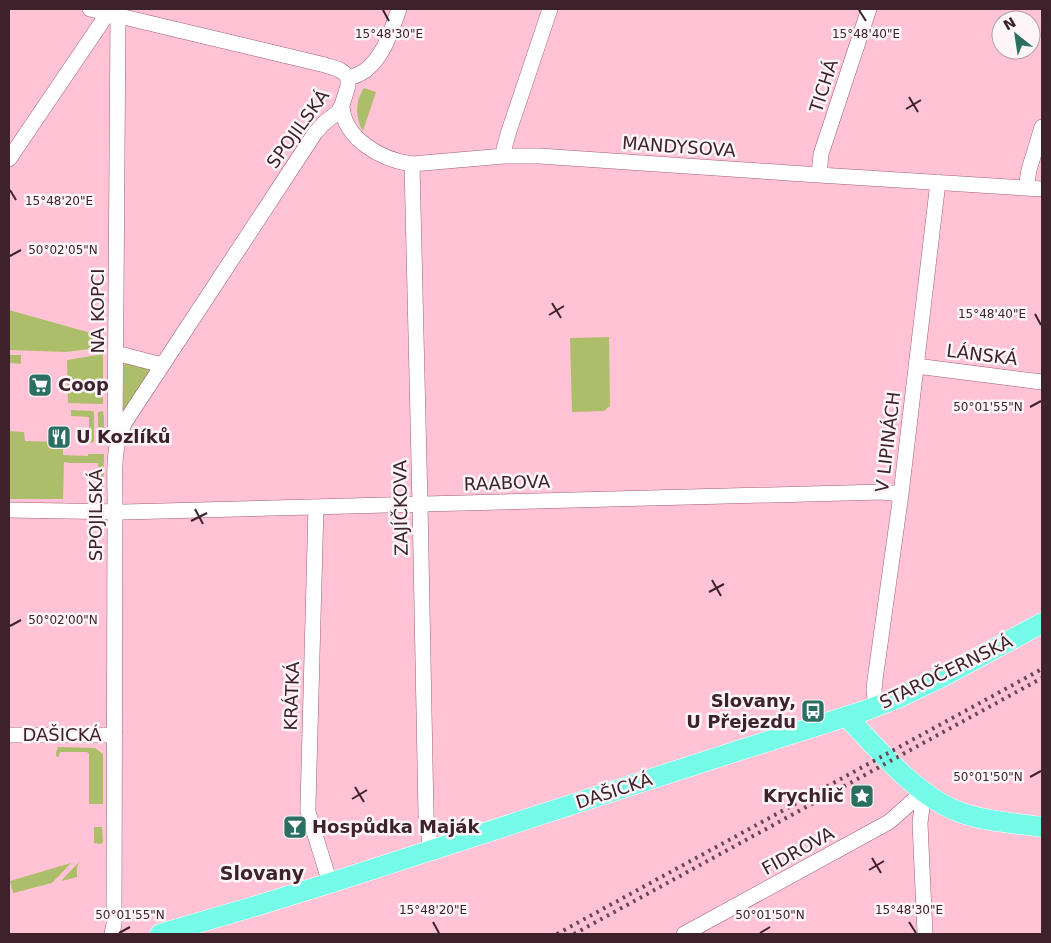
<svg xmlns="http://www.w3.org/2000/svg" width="1051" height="943" font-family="'DejaVu Sans',sans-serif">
<rect width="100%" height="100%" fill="#ffc3d5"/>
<path fill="#adbe6a" d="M 364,88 L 376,92 L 363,131 C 355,118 355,101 364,88 Z
M 9,310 L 105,337 L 104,345 L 100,348 L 66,352 L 9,350 Z
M 609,337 L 610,406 L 604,411 L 572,412 L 570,338 Z
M 103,354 L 103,404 L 68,403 L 67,360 Z
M 9,355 L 21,355 L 21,364 L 9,363 Z
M 127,362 L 150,367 L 152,370 L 123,412 L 124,365 Z
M 71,410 L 93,411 L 94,412 L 94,442 L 89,443 L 89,417 L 71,416 Z
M 103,411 L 104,418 L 104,442 L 99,444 L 98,441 L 98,412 Z
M 9,431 L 24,432 L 25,441 L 63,442 L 63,455 L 88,456 L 88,454 L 104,454 L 103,498 L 98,500 L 98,463 L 70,463 L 64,462 L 63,499 L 9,499 Z
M 58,747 L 95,748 L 103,754 L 103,804 L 89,804 L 89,754 L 87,752 L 61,752 L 59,754 L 59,757 L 56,756 L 56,753 Z
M 94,827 L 102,827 L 103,842 L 101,844 L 94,843 Z
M 80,861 L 77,867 L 77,877 L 61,881 Z
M 71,863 L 52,883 L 13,893 L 10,881 Z"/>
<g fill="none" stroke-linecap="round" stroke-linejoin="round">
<g stroke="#a05f75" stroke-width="16">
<path id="minor" d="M 90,9 L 325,65 C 333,68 344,69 348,78
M 348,78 C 355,77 360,74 366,70 C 385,54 391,31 399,9
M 342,105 C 343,139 382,160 412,164 L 504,156 L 539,156 L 819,175 L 1042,189
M 504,156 L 504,149 L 508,134 L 550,9
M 9,159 L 108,13
M 412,164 L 420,504 L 426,815 L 431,850
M 819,175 L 821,154 L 869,9
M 1026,188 L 1029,170 L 1042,127
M 116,353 L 162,365
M 916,366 L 1042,382
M 115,437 L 118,16
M 316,507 L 308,805 L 308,812 L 330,883
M 9,510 L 124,512 L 882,492 L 901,494
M 876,707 L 874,690 L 875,680 L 901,494 L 938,182
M 9,735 L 115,735
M 924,791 L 920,823 L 925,934
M 112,934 L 114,924 L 115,501 C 115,474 112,447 125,422 L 315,133 L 324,123 L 338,112 L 342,105 L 348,86 L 348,78
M 684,934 L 889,822 L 924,791"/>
</g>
<g stroke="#fff" stroke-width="21">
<path id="major" d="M 847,717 C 879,750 918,798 962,813 C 988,822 1016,823 1042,827
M 160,934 L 259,905 L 330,883 L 731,753 L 867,710 L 898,698 L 944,676 L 1042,623"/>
</g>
<use href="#minor" stroke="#fff" stroke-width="15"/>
<use href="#major" stroke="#75fbe8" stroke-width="20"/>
<path stroke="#684550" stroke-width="4" stroke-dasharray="2.5 5" stroke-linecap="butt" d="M 557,934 L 1042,669
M 574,934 L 1042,678"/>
</g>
<path fill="none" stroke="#3e222b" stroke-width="2" d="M 383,10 L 389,21M 859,10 L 866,21M 909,97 L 918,112M 906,109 L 921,100M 10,190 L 16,200M 10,256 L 21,250M 552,303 L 561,318M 1035,314 L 1041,325M 549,315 L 564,306M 1030,407 L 1041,401M 195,509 L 203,524M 191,521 L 207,513M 712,580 L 721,596M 709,592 L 724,584M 10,626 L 21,620M 1030,777 L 1041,771M 355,787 L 364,802M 352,799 L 367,790M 872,858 L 881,873M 869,870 L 884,861M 433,922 L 439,933M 909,922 L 916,933M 119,933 L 130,927M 760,933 L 770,927"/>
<defs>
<g id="supermarket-square" transform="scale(1.25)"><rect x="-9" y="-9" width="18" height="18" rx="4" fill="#2b6f62" stroke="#fdf5f7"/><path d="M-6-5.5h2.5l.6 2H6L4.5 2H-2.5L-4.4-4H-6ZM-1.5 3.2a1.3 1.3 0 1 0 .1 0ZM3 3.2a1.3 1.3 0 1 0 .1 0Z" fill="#fff"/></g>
<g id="restaurant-square" transform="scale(1.25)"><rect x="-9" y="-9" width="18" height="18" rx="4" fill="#2b6f62" stroke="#fdf5f7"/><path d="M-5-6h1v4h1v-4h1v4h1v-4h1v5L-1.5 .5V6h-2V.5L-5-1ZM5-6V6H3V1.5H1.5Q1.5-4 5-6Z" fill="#fff"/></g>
<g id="bus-square" transform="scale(1.25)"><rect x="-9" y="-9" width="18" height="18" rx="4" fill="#2b6f62" stroke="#fdf5f7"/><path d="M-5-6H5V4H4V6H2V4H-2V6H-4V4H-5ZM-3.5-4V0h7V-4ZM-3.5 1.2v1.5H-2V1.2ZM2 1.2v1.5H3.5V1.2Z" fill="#fff"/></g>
<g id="sight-square" transform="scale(1.25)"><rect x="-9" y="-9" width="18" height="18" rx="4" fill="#2b6f62" stroke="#fdf5f7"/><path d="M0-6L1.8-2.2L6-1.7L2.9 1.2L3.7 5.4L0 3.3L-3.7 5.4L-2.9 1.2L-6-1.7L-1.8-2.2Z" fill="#fff"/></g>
<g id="bar-square" transform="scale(1.25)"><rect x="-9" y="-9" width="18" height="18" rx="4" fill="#2b6f62" stroke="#fdf5f7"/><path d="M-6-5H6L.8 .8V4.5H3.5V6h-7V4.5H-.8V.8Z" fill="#fff"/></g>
</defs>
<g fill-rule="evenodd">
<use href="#supermarket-square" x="40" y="385"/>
<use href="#restaurant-square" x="59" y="437"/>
<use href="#bus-square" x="813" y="711"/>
<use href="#sight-square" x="862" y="796"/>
<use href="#bar-square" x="295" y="827"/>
</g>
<g text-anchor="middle" stroke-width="5" stroke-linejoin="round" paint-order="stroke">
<g font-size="18" fill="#3e222b" stroke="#fdf5f7">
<text transform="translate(824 86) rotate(-72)" y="6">TICHÁ</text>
<text transform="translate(298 129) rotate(-54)" y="6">SPOJILSKÁ</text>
<text transform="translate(679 147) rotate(4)" y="6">MANDYSOVA</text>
<text transform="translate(98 311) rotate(-90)" y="6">NA KOPCI</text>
<text transform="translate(982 355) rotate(7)" y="6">LÁNSKÁ</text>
<text transform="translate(888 442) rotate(-83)" y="6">V LIPINÁCH</text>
<text transform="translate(507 483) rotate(-2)" y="6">RAABOVA</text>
<text transform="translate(401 508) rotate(-91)" y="6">ZAJÍČKOVA</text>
<text transform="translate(96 515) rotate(-90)" y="6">SPOJILSKÁ</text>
<text transform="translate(946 672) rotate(-26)" y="6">STAROČERNSKÁ</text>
<text transform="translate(292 696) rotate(-88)" y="6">KRÁTKÁ</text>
<text x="62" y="741">DAŠICKÁ</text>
<text transform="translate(614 791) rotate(-18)" y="6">DAŠICKÁ</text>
<text transform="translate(798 851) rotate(-29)" y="6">FIDROVA</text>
</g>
<g font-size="18" font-weight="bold" fill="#3e222b" stroke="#fdf5f7" text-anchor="start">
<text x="58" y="391">Coop</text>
<text x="76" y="443">U Kozlíků</text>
<text x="796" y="707" text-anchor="end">Slovany,<tspan x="796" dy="21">U Přejezdu</tspan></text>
<text x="844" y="802" text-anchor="end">Krychlič</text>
<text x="312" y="833">Hospůdka Maják</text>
</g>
<g font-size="19" font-weight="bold" fill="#3e222b" stroke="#fdf5f7">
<text x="262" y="880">Slovany</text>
</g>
</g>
<g font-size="12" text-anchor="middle" fill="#3e222b" stroke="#fdf5f7" stroke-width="5" stroke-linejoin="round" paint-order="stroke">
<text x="389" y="38">15°48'30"E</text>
<text x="866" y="38">15°48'40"E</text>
<text x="59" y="205">15°48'20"E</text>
<text x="63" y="254">50°02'05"N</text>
<text x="992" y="318">15°48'40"E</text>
<text x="988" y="411">50°01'55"N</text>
<text x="63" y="624">50°02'00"N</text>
<text x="988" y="781">50°01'50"N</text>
<text x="433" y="914">15°48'20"E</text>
<text x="909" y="914">15°48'30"E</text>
<text x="130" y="919">50°01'55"N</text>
<text x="770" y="919">50°01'50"N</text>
</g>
<rect width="1051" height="943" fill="none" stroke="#3e222b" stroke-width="20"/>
<g transform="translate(1016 35) rotate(330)"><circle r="24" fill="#fdf5f7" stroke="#b1a1a5"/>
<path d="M0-4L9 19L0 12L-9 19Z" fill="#2b6f62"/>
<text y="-8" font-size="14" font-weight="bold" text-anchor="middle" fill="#3e222b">N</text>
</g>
</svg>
